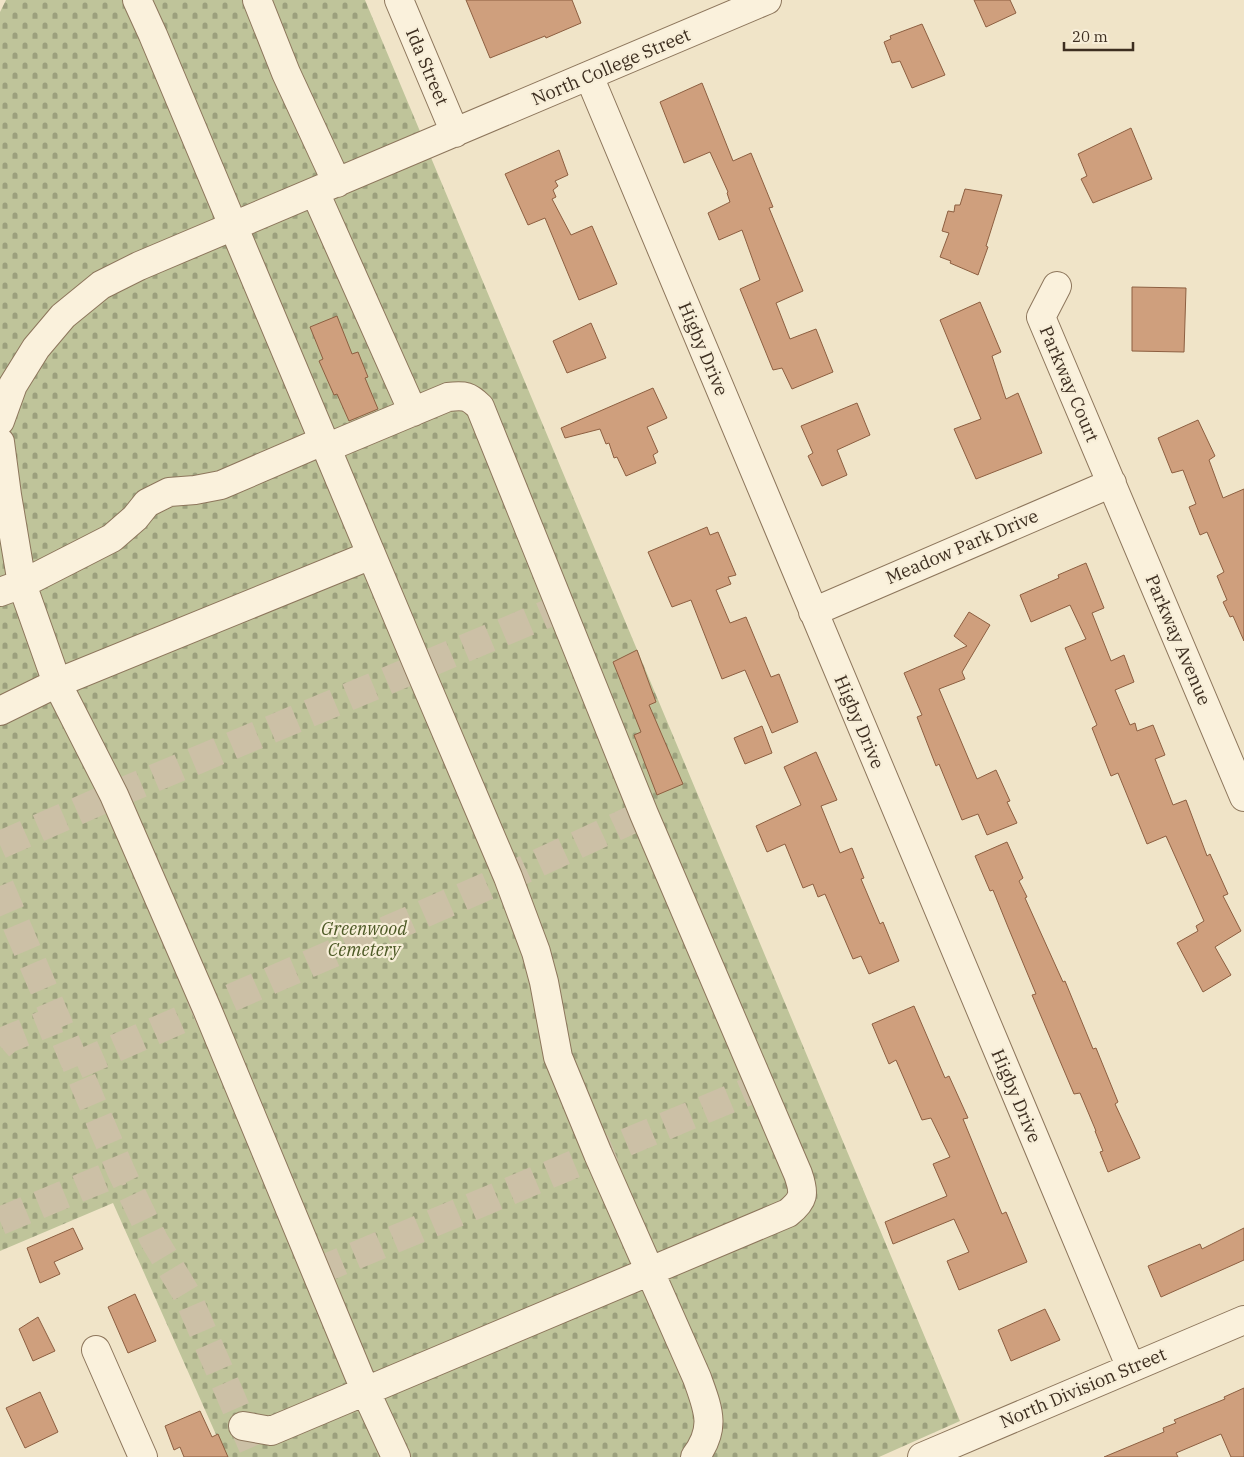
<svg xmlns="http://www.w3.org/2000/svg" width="1244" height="1457" font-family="'IBM Plex Serif',serif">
<defs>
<pattern id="cemetery-stones" width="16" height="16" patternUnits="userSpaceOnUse" patternTransform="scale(1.25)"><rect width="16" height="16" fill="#bfc49a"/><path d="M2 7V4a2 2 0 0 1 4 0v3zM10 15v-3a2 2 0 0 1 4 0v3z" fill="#9ca07d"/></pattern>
</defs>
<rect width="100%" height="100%" fill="#f0e4c8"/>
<path fill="url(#cemetery-stones)" d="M 6,0 L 365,0 L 960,1421 L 879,1457 L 226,1457 L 113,1203 L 0,1251 L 0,12 Z"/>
<path fill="#cf9f7d" stroke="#8d5f41" d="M 466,0 L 572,0 L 581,23 L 546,38 L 545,36 L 490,58 Z
M 974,0 L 1010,0 L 1016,13 L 986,27 Z
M 922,24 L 945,75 L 912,88 L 900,61 L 892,63 L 884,42 L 891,39 L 890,36 Z
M 702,83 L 733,161 L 751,153 L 773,207 L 769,208 L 803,291 L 776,303 L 790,339 L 816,329 L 833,372 L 792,389 L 782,368 L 773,370 L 740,289 L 760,280 L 742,230 L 719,240 L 708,213 L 730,202 L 727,193 L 728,192 L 710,152 L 684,163 L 660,102 Z
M 1131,128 L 1152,179 L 1093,203 L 1081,179 L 1087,176 L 1078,154 Z
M 559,150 L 568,175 L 555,181 L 558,186 L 553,190 L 556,197 L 552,199 L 571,235 L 592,226 L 617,284 L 579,300 L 545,218 L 528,225 L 505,174 Z
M 965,189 L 1002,195 L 986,246 L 988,247 L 978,275 L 950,263 L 951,261 L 940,257 L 949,233 L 942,231 L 948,211 L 954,212 L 955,205 L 960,205 Z
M 1132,287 L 1186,288 L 1184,352 L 1132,351 Z
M 980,302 L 1001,352 L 992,356 L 1006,399 L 1018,393 L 1042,453 L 976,479 L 954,429 L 981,419 L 940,320 Z
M 337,316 L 352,354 L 358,352 L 368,377 L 365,378 L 378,409 L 349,421 L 337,394 L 334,395 L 319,361 L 323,359 L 310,327 Z
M 591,323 L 606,358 L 567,373 L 553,341 Z
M 653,388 L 667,418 L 647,427 L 658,452 L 653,455 L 656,463 L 626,476 L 617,457 L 614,458 L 609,443 L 606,444 L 600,429 L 565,438 L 561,428 Z
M 857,403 L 870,435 L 837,450 L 847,475 L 822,486 L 808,456 L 813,453 L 801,426 Z
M 1198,420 L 1215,456 L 1209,460 L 1223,498 L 1244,489 L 1244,641 L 1233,616 L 1230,617 L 1223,602 L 1227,600 L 1217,576 L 1224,572 L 1207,532 L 1200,535 L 1189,507 L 1196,504 L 1183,470 L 1172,473 L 1158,438 Z
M 707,527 L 710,535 L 718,532 L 736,575 L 728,577 L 731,584 L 716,590 L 730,623 L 746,617 L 771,677 L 779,674 L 798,722 L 772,733 L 745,670 L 722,679 L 691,600 L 672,607 L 648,552 Z
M 1086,563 L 1104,608 L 1092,613 L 1111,661 L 1124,655 L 1134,682 L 1115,690 L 1130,725 L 1135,723 L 1137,731 L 1153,725 L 1165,755 L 1155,759 L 1173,805 L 1186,800 L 1207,856 L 1210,854 L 1228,894 L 1223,896 L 1241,931 L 1215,947 L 1231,975 L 1203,992 L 1177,943 L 1198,931 L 1196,926 L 1204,921 L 1166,836 L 1147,844 L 1118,773 L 1111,776 L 1092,728 L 1097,725 L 1065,648 L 1086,639 L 1070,605 L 1031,622 L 1020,595 L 1059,578 L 1058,575 Z
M 969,612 L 990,625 L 962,672 L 965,679 L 939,689 L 977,779 L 996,770 L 1010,801 L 1007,802 L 1017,823 L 987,835 L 978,814 L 962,820 L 939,764 L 936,766 L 917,717 L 922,715 L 904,673 L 967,646 L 954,636 Z
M 637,650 L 656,702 L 649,705 L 683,784 L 657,795 L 634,735 L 641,732 L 613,662 Z
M 762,726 L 772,753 L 745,764 L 734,738 Z
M 816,752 L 837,800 L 821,806 L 840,853 L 852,848 L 864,878 L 861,879 L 880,924 L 883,922 L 899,961 L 869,974 L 861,956 L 853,959 L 825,894 L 818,897 L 813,884 L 803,888 L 785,844 L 767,852 L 756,826 L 801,805 L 784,767 Z
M 1007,842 L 1023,878 L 1019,881 L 1027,897 L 1025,898 L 1063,982 L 1065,981 L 1093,1049 L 1096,1048 L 1118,1102 L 1115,1104 L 1140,1158 L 1108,1172 L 1100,1152 L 1103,1151 L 1095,1131 L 1096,1131 L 1080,1093 L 1074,1094 L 1032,995 L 1036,994 L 1008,927 L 993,890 L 990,891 L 975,856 Z
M 914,1006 L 945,1078 L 949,1076 L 968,1118 L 963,1119 L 1002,1214 L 1006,1212 L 1027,1262 L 959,1290 L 947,1261 L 969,1252 L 954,1219 L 893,1244 L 885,1222 L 947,1196 L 933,1164 L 950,1157 L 931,1118 L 922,1120 L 896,1060 L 889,1064 L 872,1024 Z
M 73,1228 L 83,1249 L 54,1262 L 60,1274 L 40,1283 L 27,1248 Z
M 1244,1228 L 1244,1260 L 1161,1297 L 1148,1266 L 1200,1244 L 1202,1249 Z
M 135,1294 L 156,1341 L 128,1353 L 108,1307 Z
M 1045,1309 L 1060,1340 L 1011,1361 L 998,1330 Z
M 38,1317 L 55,1351 L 33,1361 L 19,1329 Z
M 1244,1388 L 1244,1457 L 1231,1457 L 1221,1434 L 1176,1453 L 1178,1457 L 1104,1457 L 1164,1432 L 1163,1428 L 1176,1423 L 1174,1420 L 1225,1399 L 1224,1397 Z
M 40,1392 L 58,1432 L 25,1448 L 6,1408 Z
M 200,1411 L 212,1437 L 218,1434 L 228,1457 L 184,1457 L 180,1447 L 174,1450 L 165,1426 Z"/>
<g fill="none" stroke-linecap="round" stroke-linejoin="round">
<path stroke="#ccc0a6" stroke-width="28" stroke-dasharray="28 14" stroke-linecap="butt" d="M 0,845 L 114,795 L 561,608
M 0,886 L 121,1171 L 154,1240 L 187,1295 L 257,1457
M 0,1046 L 8,1039 L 58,1019
M 77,1065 L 508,877 L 644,814
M 0,1221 L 121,1171
M 316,1272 L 761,1086"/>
<g stroke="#8d765c" stroke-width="30">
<path id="minor" d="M 137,0 L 153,35 L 419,668 L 508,877 L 536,952 L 544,982 L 558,1057 L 598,1154 L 697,1378 C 708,1409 717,1428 695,1457
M 257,0 L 286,73 L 337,183
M 399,0 L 455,133
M 589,76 L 1131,1368
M 315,192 L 413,412
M 1057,286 L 1041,317 L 1244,797
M 0,421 L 13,385 L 36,348 L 63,316 L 101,285 L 139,266 L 767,0
M 0,442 L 7,495 L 22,584 L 57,683 L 114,795 L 207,1009 L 365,1390 L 396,1457
M 0,592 L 22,584 L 112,538 L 135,518 L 147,503 L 169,492 L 195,490 L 221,485 L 323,441
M 813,612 L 1112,483
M 0,711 L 57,683 L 371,555
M 96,1350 L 143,1457
M 243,1426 L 271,1431 L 788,1213 C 804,1200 805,1194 798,1174 L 644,814 L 480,407 C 469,396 465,395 448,397 L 326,448
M 922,1457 L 1244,1320"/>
</g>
<use href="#minor" stroke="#faf1dc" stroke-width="28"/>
</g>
<g text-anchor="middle" stroke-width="4.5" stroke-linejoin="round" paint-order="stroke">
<g font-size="18" fill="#3d2e20" stroke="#f7eed8">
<text transform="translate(427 67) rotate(67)" y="6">Ida Street</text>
<text transform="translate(611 67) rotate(-23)" y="6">North College Street</text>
<text transform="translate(703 349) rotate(67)" y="6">Higby Drive</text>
<text transform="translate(1069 384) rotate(67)" y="6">Parkway Court</text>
<text transform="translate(962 547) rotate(-23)" y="6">Meadow Park Drive</text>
<text transform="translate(1178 640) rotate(67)" y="6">Parkway Avenue</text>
<text transform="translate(859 722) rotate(67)" y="6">Higby Drive</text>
<text transform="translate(1016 1096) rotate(67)" y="6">Higby Drive</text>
<text transform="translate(1083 1388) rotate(-23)" y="6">North Division Street</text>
</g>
<g font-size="18" font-style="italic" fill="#4d5a26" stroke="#f7eed8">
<text x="364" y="935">Greenwood<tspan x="364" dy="21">Cemetery</tspan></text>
</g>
</g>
<path d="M1064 42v8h69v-8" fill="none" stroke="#3d2e20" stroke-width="2.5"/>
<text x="1072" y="42" font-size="15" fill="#3d2e20" stroke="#f7eed8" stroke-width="4" paint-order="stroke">20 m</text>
</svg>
